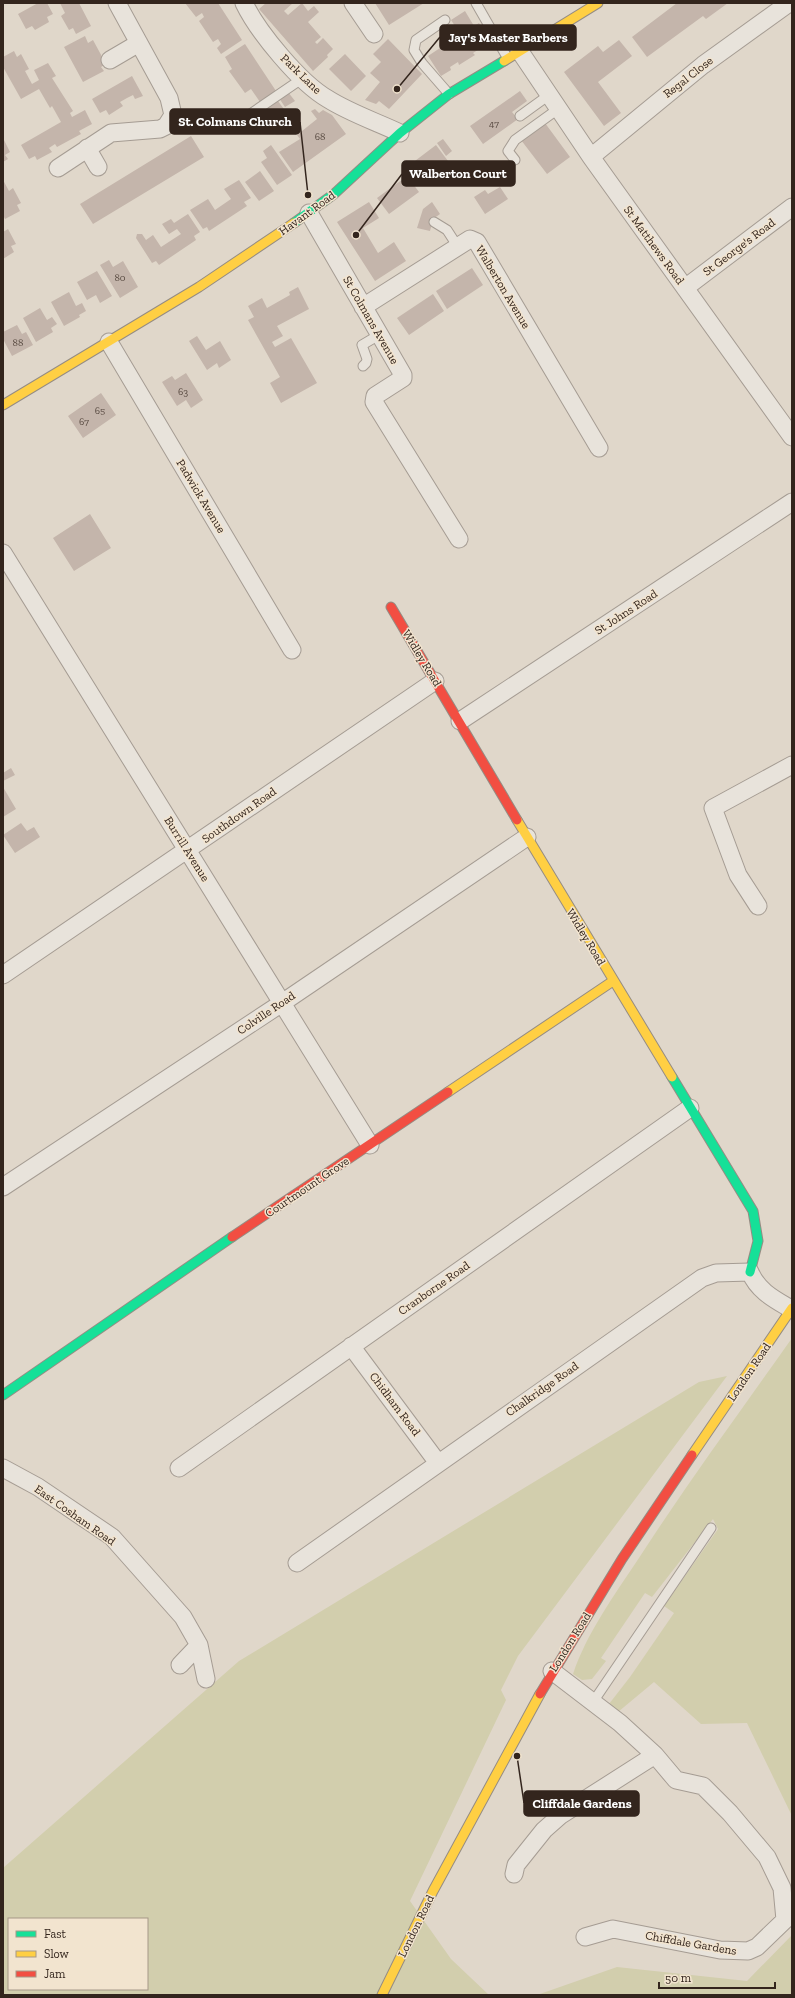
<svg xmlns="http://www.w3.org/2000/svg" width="795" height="1998" font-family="'Zilla Slab',serif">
<rect width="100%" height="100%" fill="#e0d7ca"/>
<path fill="#d2cead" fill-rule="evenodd" d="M 792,1338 L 792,1816 L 747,1723 L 701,1724 L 654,1682 L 618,1712 L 609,1704 L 630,1677 L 674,1613 L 664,1606 L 718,1529 L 713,1519 L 652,1597 L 645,1593 L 601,1658 L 606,1661 L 592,1679 L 582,1680 L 573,1674 C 587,1633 613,1597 637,1561 C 686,1485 740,1412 792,1338 Z
M 727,1376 L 518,1656 L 501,1690 L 506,1700 L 410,1901 L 451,1959 L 489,1995 L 3,1995 L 3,1868 L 239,1661 L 699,1382 ZM 9,1919 L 147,1919 L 147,1989 L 9,1989 Z
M 792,1935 L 792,1995 L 537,1995 L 617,1967 L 747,1981 Z"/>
<path fill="#c4b5ab" d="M 38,3 L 47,3 L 53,14 L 47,17 L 49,22 L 35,30 L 32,26 L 26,29 L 18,14 Z
M 60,3 L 79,3 L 91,26 L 76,34 L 73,28 L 69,30 L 61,16 L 65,13 Z
M 185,3 L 218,3 L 242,40 L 221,54 L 217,48 L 221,44 L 218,39 L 213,42 L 199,21 L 204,17 L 202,13 L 196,17 Z
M 266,3 L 293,3 L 284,11 L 288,15 L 302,3 L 308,11 L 314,6 L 319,12 L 308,22 L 321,37 L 315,42 L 317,44 L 323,38 L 333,49 L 327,55 L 328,57 L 313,71 L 259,9 Z
M 375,3 L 424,3 L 389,25 Z
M 677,3 L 728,3 L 706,19 L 703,16 L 647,57 L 632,37 Z
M 465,11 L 474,26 L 479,23 L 492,44 L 482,50 L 481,48 L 473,53 L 475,55 L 459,65 L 458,62 L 450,67 L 451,70 L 441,76 L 428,56 L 446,44 L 448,48 L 460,41 L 457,37 L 461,35 L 451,20 Z
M 85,36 L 88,43 L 93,40 L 106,64 L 101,67 L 104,71 L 83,82 L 64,47 Z
M 388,39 L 422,74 L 389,109 L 379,101 L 376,104 L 365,100 L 380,82 L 370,73 L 381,62 L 373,54 Z
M 619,40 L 632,56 L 598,82 L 621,113 L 604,126 L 564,72 L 598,46 L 603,52 Z
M 245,44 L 276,91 L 260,102 L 251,89 L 245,93 L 229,71 L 232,69 L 225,57 Z
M 14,51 L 17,57 L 21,54 L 29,69 L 25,71 L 32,84 L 39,80 L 34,70 L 48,63 L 56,76 L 52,78 L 73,111 L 70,113 L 72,117 L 85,110 L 92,124 L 79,131 L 81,134 L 57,147 L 55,144 L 49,148 L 52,152 L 37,160 L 35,156 L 29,159 L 21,145 L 61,122 L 52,106 L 50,108 L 39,89 L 21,99 L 3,67 L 3,57 Z
M 345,54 L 366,76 L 351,91 L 329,69 Z
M 132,76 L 143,96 L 135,99 L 133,95 L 127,98 L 120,102 L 123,106 L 109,115 L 106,110 L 100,113 L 92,99 Z
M 520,91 L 527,101 L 512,112 L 518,119 L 483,144 L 470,126 Z
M 288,92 L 295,101 L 285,107 L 279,98 Z
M 278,101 L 286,112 L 263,129 L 255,118 Z
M 315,109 L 319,113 L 323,110 L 332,115 L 346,134 L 293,172 L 279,152 L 300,139 L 297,135 L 317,119 L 311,111 Z
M 545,123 L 570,157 L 547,174 L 521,140 Z
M 191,136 L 204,157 L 93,224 L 80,204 Z
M 3,138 L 10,152 L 5,155 L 8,159 L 3,162 Z
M 443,139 L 452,151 L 446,156 L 437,143 Z
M 271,145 L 292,175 L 277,185 L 261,162 L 267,158 L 263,151 Z
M 436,145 L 448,161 L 418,183 L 407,167 Z
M 260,171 L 274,191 L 259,201 L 245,182 Z
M 407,176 L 419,192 L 389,214 L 377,198 Z
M 3,180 L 9,191 L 13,188 L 21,203 L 17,205 L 20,211 L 5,219 L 3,215 Z
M 239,180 L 251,198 L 244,202 L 247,206 L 209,231 L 207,227 L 203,229 L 190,210 L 208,199 L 215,210 L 231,199 L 224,189 Z
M 500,187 L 508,199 L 485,214 L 474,197 L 485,190 L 488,194 Z
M 369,202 L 379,218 L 363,228 L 378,253 L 394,242 L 406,261 L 375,281 L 337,222 Z
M 432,202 L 440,214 L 433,219 L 430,231 L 417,228 L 423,209 Z
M 188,214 L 200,232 L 194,236 L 196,240 L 159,265 L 156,261 L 152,263 L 136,238 L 137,234 L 142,234 L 146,240 L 153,235 L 161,247 L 181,234 L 177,229 L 169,234 L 162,224 L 171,219 L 174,223 Z
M 8,229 L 16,244 L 11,246 L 14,252 L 3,259 L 3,232 Z
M 109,260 L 113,267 L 123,261 L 138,287 L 120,298 L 100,265 Z
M 472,268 L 483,285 L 447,309 L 436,291 Z
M 97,271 L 112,296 L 100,303 L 96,295 L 87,300 L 77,282 Z
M 298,287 L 309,309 L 277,326 L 283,336 L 272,342 L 275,347 L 291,338 L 317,383 L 281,403 L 270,383 L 280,377 L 248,320 L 254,317 L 248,306 L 262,298 L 267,308 L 290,295 L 289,292 Z
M 69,292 L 76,306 L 82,303 L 86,311 L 79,315 L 80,317 L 64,326 L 51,302 Z
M 433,294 L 444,311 L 409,335 L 397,318 Z
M 40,308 L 47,320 L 52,317 L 57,324 L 51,328 L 53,332 L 36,342 L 23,318 Z
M 17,325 L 22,334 L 26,332 L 33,345 L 12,356 L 3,339 L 3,332 Z
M 197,336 L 206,350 L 220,341 L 231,360 L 219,368 L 217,363 L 207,370 L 189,341 Z
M 186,373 L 203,400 L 191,408 L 186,400 L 177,406 L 162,382 L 172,376 L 175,380 Z
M 101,393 L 116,415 L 83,438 L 68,416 Z
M 90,514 L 111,548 L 74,571 L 53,538 Z
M 11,768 L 15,775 L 3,781 L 3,773 Z
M 3,787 L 16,809 L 3,817 Z
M 21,823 L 27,831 L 34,827 L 40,837 L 15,853 L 3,835 Z"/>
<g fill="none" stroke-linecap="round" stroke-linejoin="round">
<g stroke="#a59c93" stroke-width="11">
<path id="lane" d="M 476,3 L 507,57
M 445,20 L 416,40 L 414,50 L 422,63 L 449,94
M 520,116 L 549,95
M 243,119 L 303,78
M 515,160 L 508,151 L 515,140 L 558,109
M 434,222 L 447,230 L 458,247
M 363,366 L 366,363 L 367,359 L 362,345 L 379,335
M 593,1702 L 711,1528"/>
</g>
<g stroke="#a59c93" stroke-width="19">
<path id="street" d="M 244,3 C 258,32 300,83 328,99 C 350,113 377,122 400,133
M 353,3 L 374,34
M 519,50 L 591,157 L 792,437
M 110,60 L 139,43
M 87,148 L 98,167
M 591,157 L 703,65 L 789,3
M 58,168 L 111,133 L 160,129 L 166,126 L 173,115 L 169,98 L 117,3
M 309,213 L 403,375 L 403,378 L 375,396 L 374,402 L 459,539
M 685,288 L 792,207
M 363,307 L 470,239 L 477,242 L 599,448
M 109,342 L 292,650
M 3,553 L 370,1145
M 460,721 L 792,502
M 758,906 L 738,875 L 713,808 L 792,765
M 3,975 L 435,681
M 3,1187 L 282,1003 L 527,837
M 351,1346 L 438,1463
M 3,1468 L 38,1487 L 112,1537 L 183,1617 L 199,1645 L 206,1679
M 179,1468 L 690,1108
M 297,1563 L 702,1278 L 716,1273 L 750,1272 C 758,1291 774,1299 791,1309
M 180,1665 L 199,1645
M 552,1671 L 620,1723 L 655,1755 L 676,1780 L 703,1786 L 730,1813 L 767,1857 L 782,1888 L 785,1920 L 757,1947 L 748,1951 L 720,1950 L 613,1929 L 585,1937
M 514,1874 L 516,1865 L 544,1830 L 561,1815 L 655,1755"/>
</g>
<g stroke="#958c83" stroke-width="11">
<path id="fast" d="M 294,223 L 334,194 L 400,133 L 449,94 L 504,61
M 672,1077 L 753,1211 L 758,1241 L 750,1272
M 3,1395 L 232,1237"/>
</g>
<g stroke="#958c83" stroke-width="11">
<path id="slow" d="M 504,61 L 598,3
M 3,405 L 199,287 L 294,223
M 517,820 L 672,1077
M 448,1092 L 613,981
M 692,1455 L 792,1308
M 382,1995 L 433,1891 L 540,1694"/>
</g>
<g stroke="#958c83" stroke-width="11">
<path id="jam" d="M 391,607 L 517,820
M 232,1237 L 448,1092
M 540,1694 L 622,1559 L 692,1455"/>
</g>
<use href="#lane" stroke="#e8e3db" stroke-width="9"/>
<use href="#street" stroke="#e8e3db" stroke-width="17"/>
<use href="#fast" stroke="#16e098" stroke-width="9"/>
<use href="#slow" stroke="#ffcf43" stroke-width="9"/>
<use href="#jam" stroke="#f24e42" stroke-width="9"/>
</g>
<g text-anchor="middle" stroke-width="3" stroke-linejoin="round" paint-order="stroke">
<g font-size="10" fill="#574940">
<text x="494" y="127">47</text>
<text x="320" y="140">68</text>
<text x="120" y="281">80</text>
<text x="18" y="346">88</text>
<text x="183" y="395">63</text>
<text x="100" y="414">65</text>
<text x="84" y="425">67</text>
</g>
<g font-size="12" fill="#33251d" stroke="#f2e4cf">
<text transform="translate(301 74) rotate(44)" y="4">Park Lane</text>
<text transform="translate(688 77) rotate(-38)" y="4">Regal Close</text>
<text transform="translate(307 213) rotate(-36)" y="4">Havant Road</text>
<text transform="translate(654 245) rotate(54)" y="4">St Matthews Road</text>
<text transform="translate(739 247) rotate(-37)" y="4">St George's Road</text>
<text transform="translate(503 287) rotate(59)" y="4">Walberton Avenue</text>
<text transform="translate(371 320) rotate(60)" y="4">St Colmans Avenue</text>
<text transform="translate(201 496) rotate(59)" y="4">Padwick Avenue</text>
<text transform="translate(626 612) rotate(-33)" y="4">St Johns Road</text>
<text transform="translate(422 658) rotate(59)" y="4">Widley Road</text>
<text transform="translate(239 815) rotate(-35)" y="4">Southdown Road</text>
<text transform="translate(187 849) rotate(58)" y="4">Burrill Avenue</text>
<text transform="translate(586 937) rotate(59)" y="4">Widley Road</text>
<text transform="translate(266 1013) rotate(-34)" y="4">Colville Road</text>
<text transform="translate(307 1187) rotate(-34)" y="4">Courtmount Grove</text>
<text transform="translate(434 1288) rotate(-35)" y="4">Cranborne Road</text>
<text transform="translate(749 1372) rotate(-56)" y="4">London Road</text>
<text transform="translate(542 1389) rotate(-35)" y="4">Chalkridge Road</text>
<text transform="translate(395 1404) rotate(53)" y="4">Chidham Road</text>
<text transform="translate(75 1515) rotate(35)" y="4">East Cosham Road</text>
<text transform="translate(570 1642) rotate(-58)" y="4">London Road</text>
<text transform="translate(416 1926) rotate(-64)" y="4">London Road</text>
<text transform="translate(691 1943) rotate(10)" y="4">Chiffdale Gardens</text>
</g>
</g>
<path fill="none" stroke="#33251d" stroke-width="1.5" d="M397 89L440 37M308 195L300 122M356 235L402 174M517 1756L524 1803"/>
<g fill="#33251d" stroke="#f2e4cf" stroke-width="1.5">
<circle cx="397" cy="89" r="4"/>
<circle cx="308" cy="195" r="4"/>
<circle cx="356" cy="235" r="4"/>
<circle cx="517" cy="1756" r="4"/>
</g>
<g fill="#33251d" stroke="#33251d" stroke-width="1.5">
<rect x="440" y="25" width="136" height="25" rx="4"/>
<rect x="170" y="109" width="130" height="25" rx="4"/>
<rect x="402" y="161" width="113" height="25" rx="4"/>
<rect x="524" y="1791" width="115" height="25" rx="4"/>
</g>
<g font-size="13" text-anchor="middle" font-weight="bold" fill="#fff">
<text x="508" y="42">Jay's Master Barbers</text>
<text x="235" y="126">St. Colmans Church</text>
<text x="458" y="178">Walberton Court</text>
<text x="582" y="1808">Cliffdale Gardens</text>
</g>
<rect width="795" height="1998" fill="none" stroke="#33251d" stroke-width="8"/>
<rect x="8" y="1918" width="140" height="72" fill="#f2e4cf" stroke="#a69888"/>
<rect x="16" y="1931" width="20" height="6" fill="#16e098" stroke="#a69888"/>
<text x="44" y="1938" font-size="12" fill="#33251d">Fast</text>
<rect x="16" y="1951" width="20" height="6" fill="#ffcf43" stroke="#a69888"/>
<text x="44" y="1958" font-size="12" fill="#33251d">Slow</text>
<rect x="16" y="1971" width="20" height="6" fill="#f24e42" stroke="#a69888"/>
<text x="44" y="1978" font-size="12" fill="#33251d">Jam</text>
<path d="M659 1982v6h116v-6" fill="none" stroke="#33251d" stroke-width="2"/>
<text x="665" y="1982" font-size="12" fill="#33251d" stroke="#f2e4cf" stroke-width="3" paint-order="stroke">50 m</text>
</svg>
